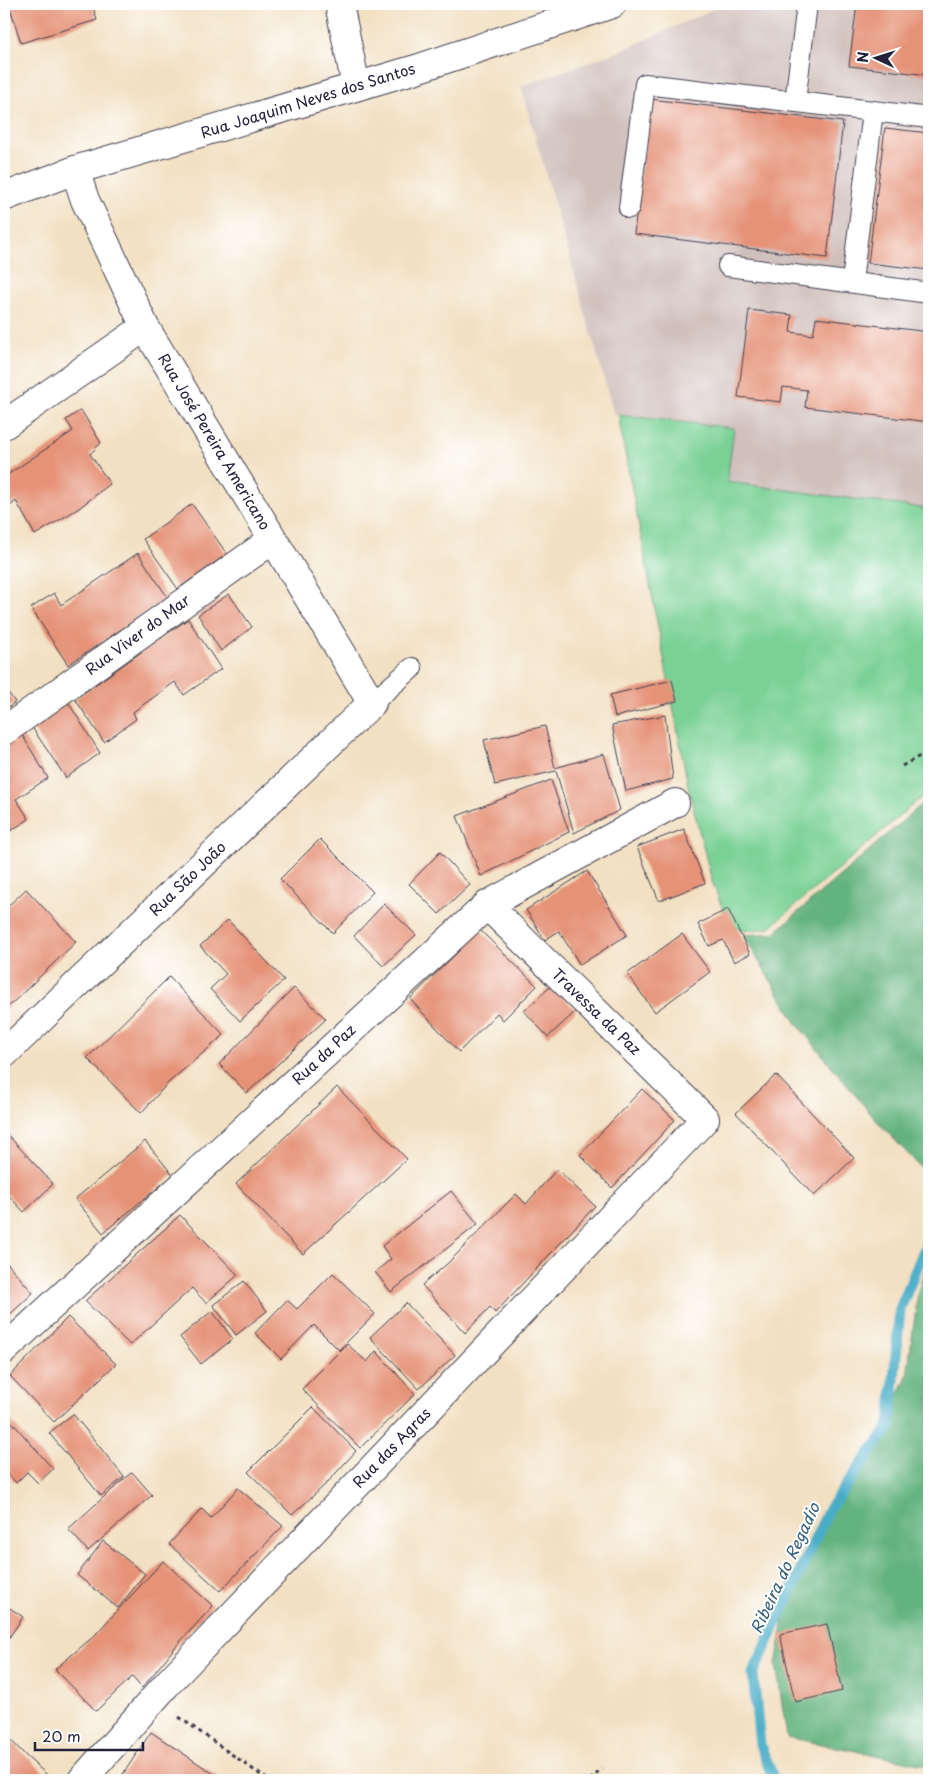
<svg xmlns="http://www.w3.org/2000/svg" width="933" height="1784" font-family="'Playpen Sans',sans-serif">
<rect width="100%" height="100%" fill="#fff"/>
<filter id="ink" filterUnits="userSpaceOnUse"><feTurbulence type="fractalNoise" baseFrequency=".02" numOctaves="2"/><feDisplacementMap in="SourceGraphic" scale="10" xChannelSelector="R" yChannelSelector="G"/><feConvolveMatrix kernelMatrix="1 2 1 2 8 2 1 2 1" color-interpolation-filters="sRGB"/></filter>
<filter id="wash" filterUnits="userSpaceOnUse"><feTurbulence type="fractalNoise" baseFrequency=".0096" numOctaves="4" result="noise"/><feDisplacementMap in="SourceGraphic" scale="20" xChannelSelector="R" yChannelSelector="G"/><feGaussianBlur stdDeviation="1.12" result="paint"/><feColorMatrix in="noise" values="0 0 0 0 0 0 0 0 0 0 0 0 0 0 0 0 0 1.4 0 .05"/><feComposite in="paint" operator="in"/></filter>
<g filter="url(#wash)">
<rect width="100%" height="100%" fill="#f2e0c2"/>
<path fill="#d0c0bc" d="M 725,4 L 929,4 L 929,510 L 726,482 L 733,428 L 614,414 L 521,86 L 618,52 Z"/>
<path fill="#7ad195" stroke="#4e7a68" d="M 618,415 L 734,428 L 727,482 L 929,509 L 929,791 L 769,928 L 745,931 L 728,923 L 712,881 L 689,791 Z"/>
<path fill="#63b37e" stroke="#426a5c" d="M 929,798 L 929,1176 L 875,1119 L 797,1024 L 743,935 L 774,933 Z
M 929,1257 L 929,1766 L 787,1737 L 776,1664 L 789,1593 L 817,1535 L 874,1448 L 907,1376 L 918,1292 Z"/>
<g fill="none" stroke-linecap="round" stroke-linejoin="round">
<path stroke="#49adc8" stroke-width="11" d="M 774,1780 L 760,1745 L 753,1674 L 829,1509 L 890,1426 L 900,1309 L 929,1238"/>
</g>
<g id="blocks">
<path fill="#e59277" d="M 9,4 L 92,4 L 97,20 L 21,43 Z
M 857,4 L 929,4 L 929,75 L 849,66 Z
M 650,99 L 843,122 L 827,258 L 634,234 Z
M 885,128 L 929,133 L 929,270 L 868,263 Z
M 749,310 L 792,315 L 790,332 L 813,335 L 816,318 L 929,332 L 929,422 L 805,407 L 807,390 L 783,387 L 781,402 L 738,397 Z
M 81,410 L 101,443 L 90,454 L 110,484 L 79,508 L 35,535 L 16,501 L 4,511 L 4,477 L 73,431 L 66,420 Z
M 192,504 L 227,554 L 178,589 L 143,539 Z
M 138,553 L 168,598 L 68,665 L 31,608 L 54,593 L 61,605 Z
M 229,594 L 252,627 L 221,651 L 198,615 Z
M 188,619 L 221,669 L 184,695 L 175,682 L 133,712 L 136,719 L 104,742 L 75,699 Z
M 672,680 L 677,701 L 615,717 L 610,695 Z
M 4,687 L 15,702 L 4,711 Z
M 68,702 L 100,753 L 66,778 L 31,726 Z
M 665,715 L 673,779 L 626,791 L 612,725 Z
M 545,726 L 555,768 L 604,754 L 620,810 L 574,833 L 556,771 L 495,785 L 484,740 Z
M 21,733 L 48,778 L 16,799 L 29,819 L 4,835 L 4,747 Z
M 551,780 L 569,832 L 481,876 L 457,816 Z
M 684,829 L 705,883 L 659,901 L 637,847 Z
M 320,839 L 373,892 L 333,933 L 280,879 Z
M 440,852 L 470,885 L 439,914 L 409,884 Z
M 587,871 L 627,935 L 580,965 L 559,931 L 545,940 L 526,910 Z
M 26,889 L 76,942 L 4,1011 L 4,910 Z
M 384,904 L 416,935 L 383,966 L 354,936 Z
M 728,909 L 750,954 L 734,962 L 723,940 L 709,946 L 698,924 Z
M 228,920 L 284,980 L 240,1021 L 210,989 L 226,974 L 200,946 Z
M 480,930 L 537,986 L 503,1020 L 497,1013 L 459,1052 L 410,999 Z
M 682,934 L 710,972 L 655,1012 L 627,974 Z
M 169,977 L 224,1035 L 168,1083 L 141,1113 L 87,1058 Z
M 552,985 L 576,1011 L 548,1037 L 524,1011 Z
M 294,988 L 326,1019 L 247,1093 L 219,1064 Z
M 776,1075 L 854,1158 L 814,1196 L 736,1113 Z
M 337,1087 L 407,1159 L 303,1254 L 236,1184 Z
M 642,1089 L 675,1120 L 612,1188 L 580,1155 Z
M 6,1133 L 53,1184 L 24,1212 L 4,1190 L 4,1135 Z
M 145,1141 L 173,1175 L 103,1233 L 75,1199 Z
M 557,1169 L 595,1206 L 495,1313 L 490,1307 L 465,1333 L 422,1285 L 447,1264 L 516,1194 L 526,1204 Z
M 451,1191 L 478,1224 L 391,1292 L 375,1272 L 391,1259 L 382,1246 Z
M 180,1215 L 238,1275 L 206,1303 L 192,1288 L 130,1345 L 85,1301 Z
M 8,1264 L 33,1293 L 4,1320 L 4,1267 Z
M 333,1273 L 375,1314 L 339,1350 L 314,1325 L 281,1359 L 255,1333 L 287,1300 L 297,1309 Z
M 244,1281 L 267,1311 L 236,1335 L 213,1305 Z
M 406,1303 L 455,1355 L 419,1389 L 370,1337 Z
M 212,1311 L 233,1339 L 201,1364 L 180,1337 Z
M 68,1317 L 116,1364 L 54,1422 L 10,1376 Z
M 347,1344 L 367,1362 L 376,1351 L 415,1394 L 360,1448 L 302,1389 Z
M 313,1407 L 356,1451 L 326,1484 L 292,1515 L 248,1472 Z
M 4,1413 L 53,1469 L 38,1483 L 27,1472 L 16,1483 L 4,1470 Z
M 73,1414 L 124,1477 L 101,1496 L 49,1433 Z
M 132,1472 L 152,1495 L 88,1551 L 68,1529 Z
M 238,1488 L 283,1526 L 220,1591 L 169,1544 L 202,1509 L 211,1518 Z
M 103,1541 L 145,1574 L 118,1608 L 77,1575 Z
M 163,1561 L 213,1606 L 177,1645 L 142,1688 L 132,1677 L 96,1711 L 55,1669 L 93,1637 Z
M 4,1604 L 23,1617 L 4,1645 Z
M 827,1624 L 842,1691 L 795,1702 L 780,1634 Z
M 151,1732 L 223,1780 L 119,1780 Z
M 4,1733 L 27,1757 L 53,1780 L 4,1780 Z"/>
</g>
</g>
<g filter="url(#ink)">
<use href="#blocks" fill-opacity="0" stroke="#413e4f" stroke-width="1"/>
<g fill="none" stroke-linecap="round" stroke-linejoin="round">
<g stroke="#413e4f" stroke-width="22">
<path id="service" d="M 795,102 L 807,4
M 629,208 L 645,84 L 873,111
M 728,266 L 929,293
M 852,282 L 873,111 L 929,118
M 372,703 L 412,668"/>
</g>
<g stroke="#413e4f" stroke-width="30">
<path id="minor" d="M 339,4 L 356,86
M 4,425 L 145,327
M 4,731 L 272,540
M 4,1054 L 372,703 L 145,327 L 85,200 L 75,170
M 4,1350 L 487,905 L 675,803
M 82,1780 L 166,1685 L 705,1119 L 487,905"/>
</g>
<g stroke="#413e4f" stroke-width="30">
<path id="tertiary" d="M 4,197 L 75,170 L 416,69 L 612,4"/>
</g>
<path stroke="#413e4f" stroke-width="3" stroke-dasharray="4 4" stroke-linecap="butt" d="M 902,766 L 929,751
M 179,1717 L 268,1780
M 590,1780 L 602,1769"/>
<use href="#service" stroke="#fff" stroke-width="20"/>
<use href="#minor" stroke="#fff" stroke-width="28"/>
<use href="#tertiary" stroke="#fff" stroke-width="28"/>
</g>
</g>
<g text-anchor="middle" stroke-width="4" stroke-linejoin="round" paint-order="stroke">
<g font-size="15" fill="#22223b" stroke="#fff">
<text transform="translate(308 101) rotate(-17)" y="5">Rua Joaquim Neves dos Santos</text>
<text transform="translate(214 442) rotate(59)" y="5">Rua José Pereira Americano</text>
<text transform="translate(138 635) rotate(-36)" y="5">Rua Viver do Mar</text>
<text transform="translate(188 879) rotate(-44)" y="5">Rua São João</text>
<text transform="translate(596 1012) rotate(44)" y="5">Travessa da Paz</text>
<text transform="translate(324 1055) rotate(-43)" y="5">Rua da Paz</text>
<text transform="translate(392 1448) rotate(-46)" y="5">Rua das Agras</text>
</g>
<g font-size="16" font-style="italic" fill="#34617a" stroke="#fff">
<text transform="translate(785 1568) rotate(-65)" y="6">Ribeira do Regadio</text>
</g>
</g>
<rect width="933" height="1784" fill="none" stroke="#fff" stroke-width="20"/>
<g transform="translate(876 58) rotate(274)" stroke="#ffffff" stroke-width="4" paint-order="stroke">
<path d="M0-4L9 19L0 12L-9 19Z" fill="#22223b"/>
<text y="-8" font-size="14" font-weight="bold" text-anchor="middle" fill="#22223b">N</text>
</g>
<path d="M35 1742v8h108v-8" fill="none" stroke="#22223b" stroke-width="2.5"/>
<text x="42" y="1742" font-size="15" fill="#22223b" stroke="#ffffff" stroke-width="4" paint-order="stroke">20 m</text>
</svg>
